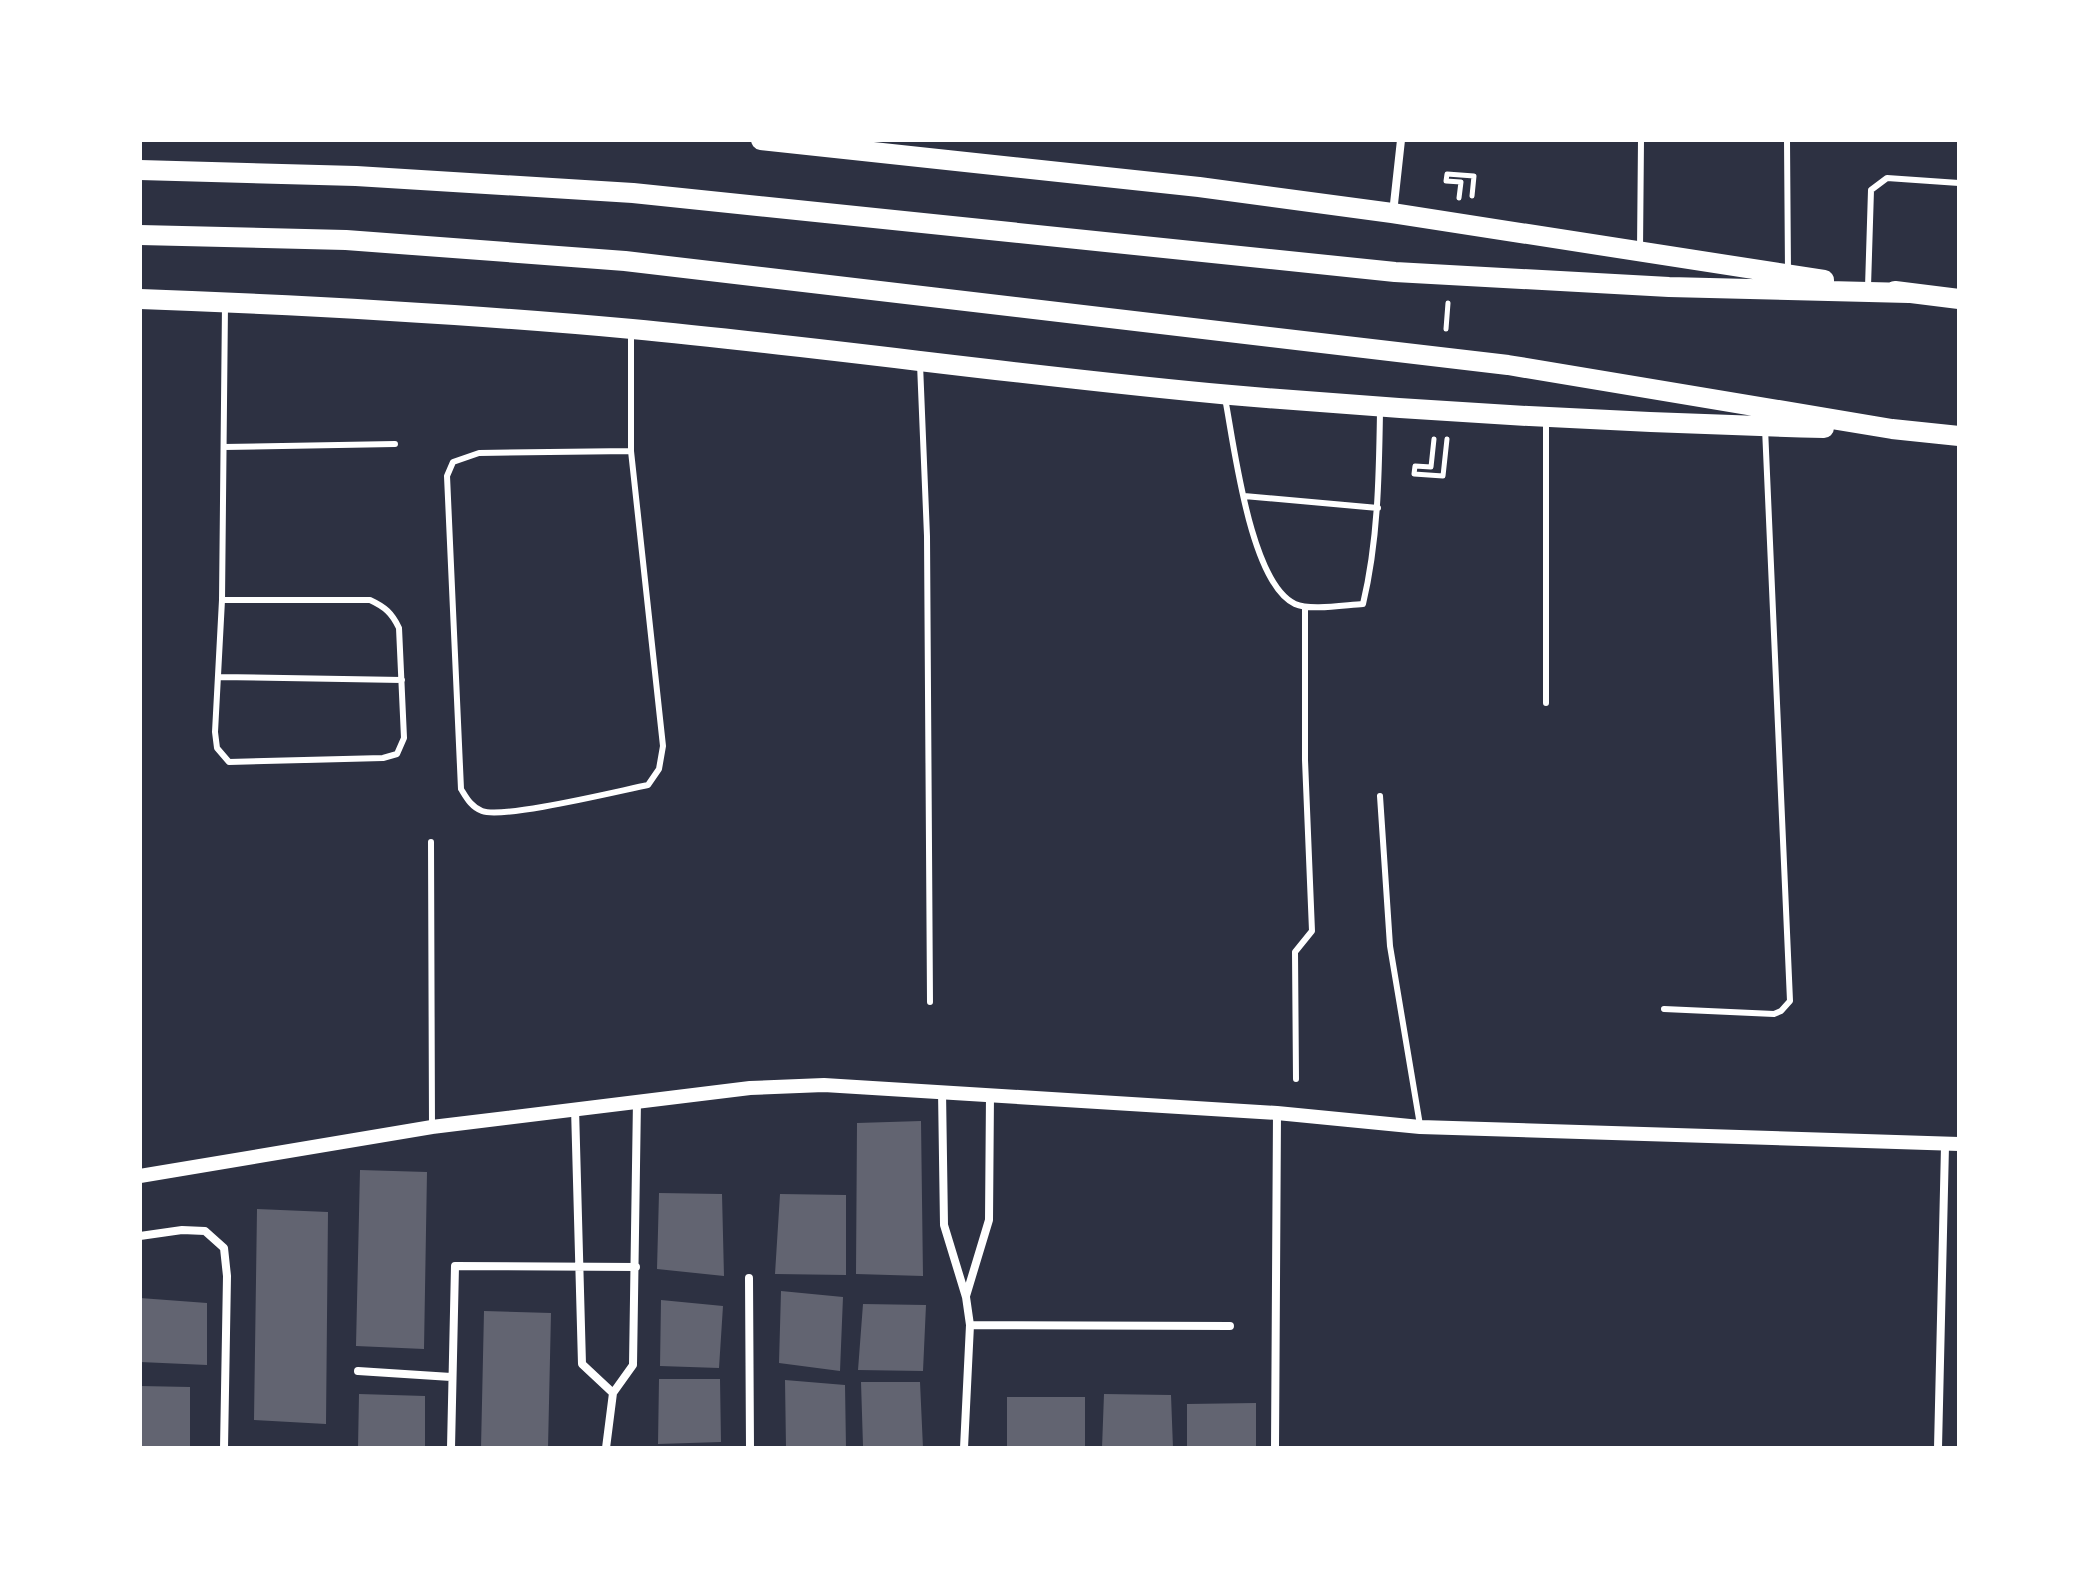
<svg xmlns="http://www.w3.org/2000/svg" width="2099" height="1588" font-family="'PT Sans Narrow',sans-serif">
<rect width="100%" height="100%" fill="#2d3142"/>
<path fill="#626471" d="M 921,1121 L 923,1276 L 856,1274 L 857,1123 Z
M 360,1170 L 427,1172 L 424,1349 L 356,1346 Z
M 659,1193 L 722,1194 L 724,1276 L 657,1269 Z
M 780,1194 L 846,1195 L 846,1275 L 775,1274 Z
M 257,1209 L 328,1212 L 326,1424 L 254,1420 Z
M 781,1291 L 843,1297 L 840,1371 L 779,1363 Z
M 140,1298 L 207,1303 L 207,1365 L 140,1362 Z
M 661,1300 L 723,1306 L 719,1368 L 660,1366 Z
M 863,1304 L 926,1305 L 923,1371 L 858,1370 Z
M 484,1311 L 551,1313 L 548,1448 L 481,1448 Z
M 659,1379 L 720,1379 L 721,1442 L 658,1444 Z
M 785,1380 L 845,1385 L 846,1448 L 786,1448 Z
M 861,1382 L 920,1382 L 923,1448 L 863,1446 Z
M 140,1386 L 190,1387 L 190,1448 L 140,1448 Z
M 359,1394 L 425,1396 L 425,1448 L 358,1448 Z
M 1104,1394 L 1171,1395 L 1173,1448 L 1102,1448 Z
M 1007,1397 L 1085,1397 L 1085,1448 L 1007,1448 Z
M 1256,1403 L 1256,1448 L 1187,1448 L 1187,1404 Z"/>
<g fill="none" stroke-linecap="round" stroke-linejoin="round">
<path stroke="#fff" stroke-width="5" d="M 1459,198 L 1461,182 L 1446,181 L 1447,174 L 1474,176 L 1472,196
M 1446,329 L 1448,303
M 1434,439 L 1431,467 L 1415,466 L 1414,474 L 1443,476 L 1447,439"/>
<path stroke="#fff" stroke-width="6" d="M 1787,140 L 1788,272
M 1640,249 L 1641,140
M 1868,287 L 1871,190 L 1887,178 L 1959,183
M 631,331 L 631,451 L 663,746 L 659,769 L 648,785 C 618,791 504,819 482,811 C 471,807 466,797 461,789 L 447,476 L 453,462 L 479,453 L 631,451
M 920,364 L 927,536 L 930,1002
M 1225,398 C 1234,444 1250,583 1295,604 C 1310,611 1345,605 1363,604 C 1378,541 1379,477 1380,412
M 224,447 L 395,444
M 1244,496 L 1378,508
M 222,600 L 370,600 C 385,607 392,613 399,628 L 404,738 L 397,754 L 383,758 L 229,762 L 217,748 L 215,732 L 222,600 L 225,305
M 218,677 L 402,680
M 1546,703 L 1546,422
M 1380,796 L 1390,946 L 1420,1125
M 431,842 L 432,1127
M 1664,1009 L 1774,1014 L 1781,1011 L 1790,1001 L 1765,428
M 1296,1079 L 1295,952 L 1312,931 L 1305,760 L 1305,607"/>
<path stroke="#fff" stroke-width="8" d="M 1393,213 L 1401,140
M 942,1091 L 944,1225 L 966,1297 L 970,1325 L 964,1448
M 575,1108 L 582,1364 L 613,1393
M 140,1236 L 182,1230 L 205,1231 L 224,1248 L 227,1276 L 224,1448
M 749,1278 L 750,1448
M 966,1296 L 989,1220 L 990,1094
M 970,1325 L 1230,1326
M 358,1371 L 451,1377
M 451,1448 L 455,1266 L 636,1267
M 606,1448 L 613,1393 L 633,1365 L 637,1100
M 1275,1448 L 1277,1113
M 1938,1448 L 1945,1146"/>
<path stroke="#fff" stroke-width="14" d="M 140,1176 L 432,1127 L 750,1088 L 824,1085 L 1277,1113 L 1420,1127 L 1959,1144"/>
<path stroke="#fff" stroke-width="20" d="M 761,140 L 1199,187 L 1392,213 L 1824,280
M 140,170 L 356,176 L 633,193 L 1395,272 L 1669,287 L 1909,293
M 140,235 L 346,240 L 625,261 L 1508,365 L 1892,429 L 1959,436
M 1895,291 L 1959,299
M 140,299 C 304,305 468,314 632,329 C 832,348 1031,377 1231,395 C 1429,412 1626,423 1824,428"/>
</g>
<rect width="2099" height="1588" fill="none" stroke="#ffffff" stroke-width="284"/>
</svg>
